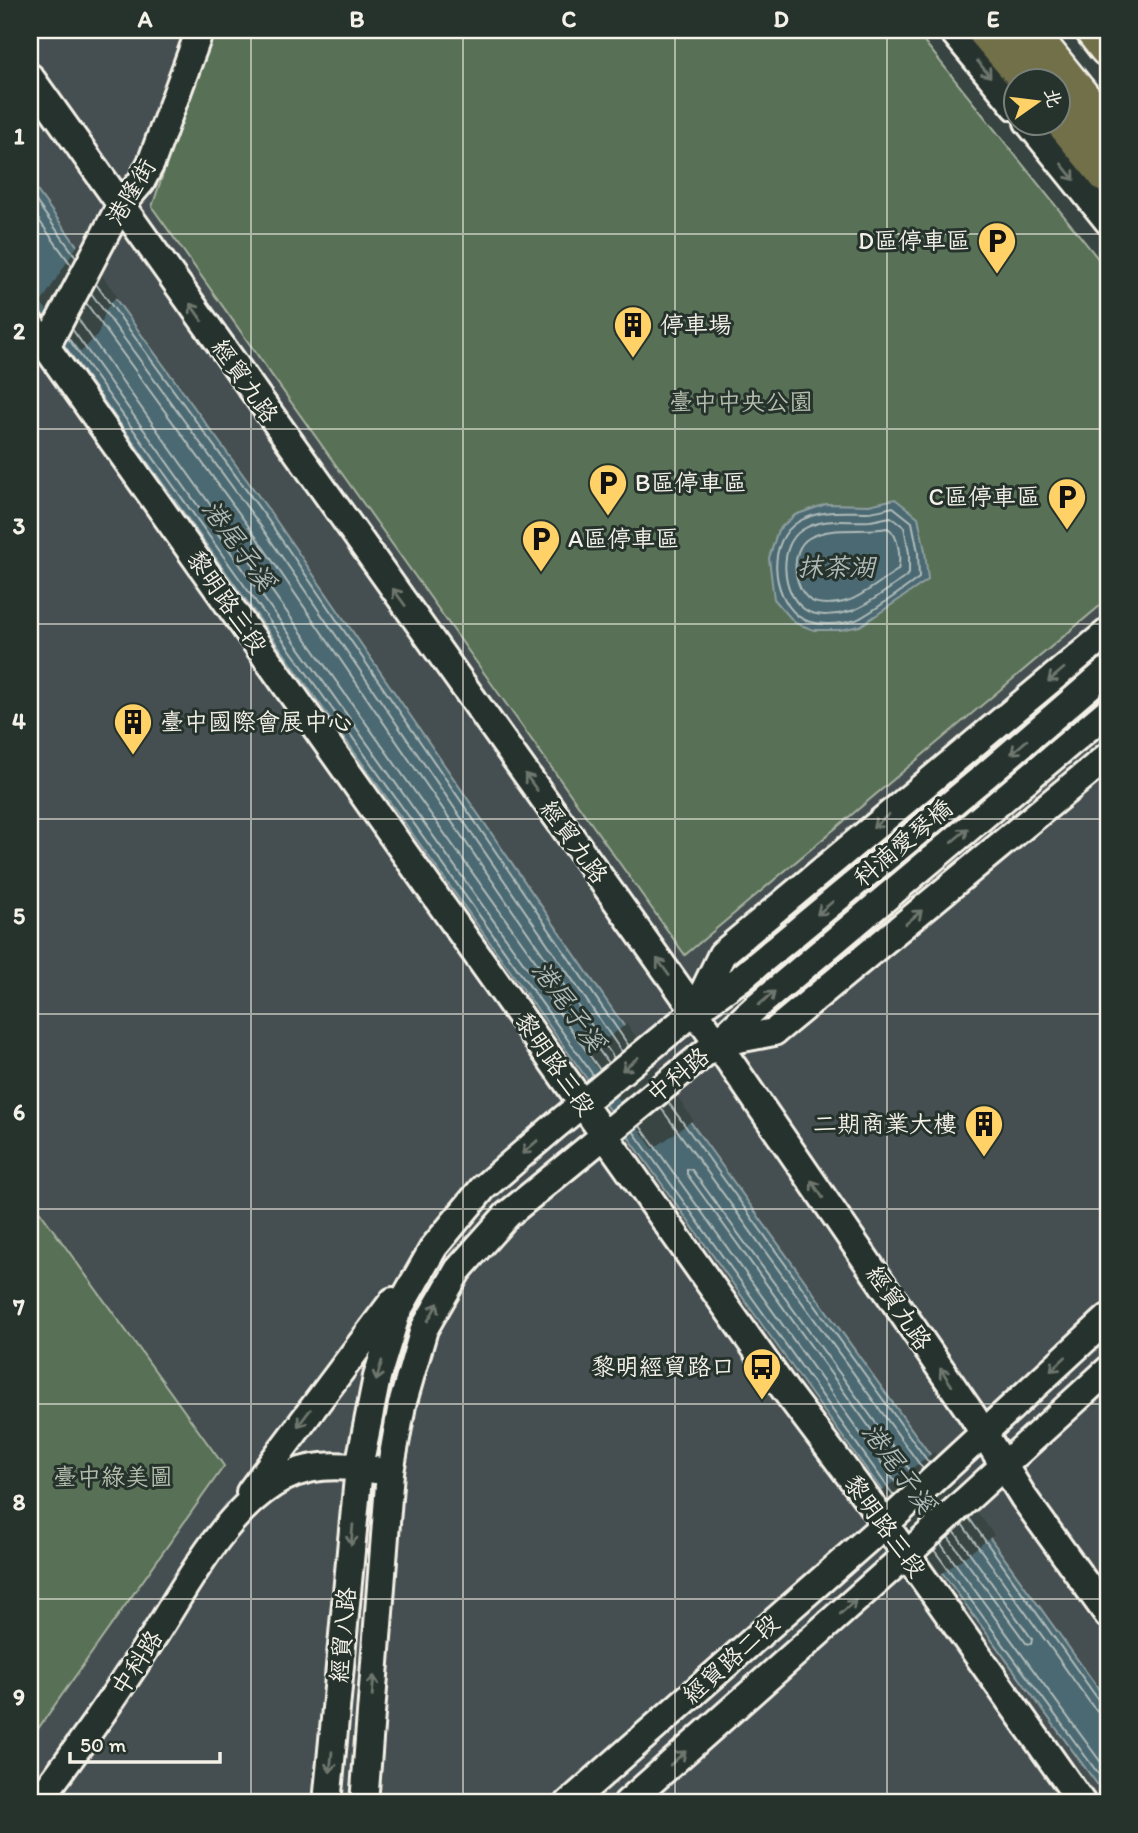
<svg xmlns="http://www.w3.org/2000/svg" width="1138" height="1833" font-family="Itim,'LXGW WenKai TC',sans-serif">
<rect width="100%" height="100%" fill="#384442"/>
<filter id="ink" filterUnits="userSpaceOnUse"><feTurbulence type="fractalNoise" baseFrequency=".0143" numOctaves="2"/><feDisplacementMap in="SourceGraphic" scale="14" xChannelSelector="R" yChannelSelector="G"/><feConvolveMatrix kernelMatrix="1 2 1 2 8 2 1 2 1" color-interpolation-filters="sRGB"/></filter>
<g filter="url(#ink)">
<path fill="#454f51" d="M 30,30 L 900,30 L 1108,285 L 1108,1803 L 30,1803 Z"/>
<path fill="#587156" stroke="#a6b19f" stroke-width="2" d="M 211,30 L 915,30 L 1108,271 L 1108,599 L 685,955 L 152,207 Z
M 30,1198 L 224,1466 L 30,1740 Z"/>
<path fill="#4b6972" stroke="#8f9fa1" stroke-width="2" d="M 30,181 L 273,516 L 679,1106 L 1108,1702 L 1108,1799 L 815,1399 L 30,297 Z
M 895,499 L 918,517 L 925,551 L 928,580 L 860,626 L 840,630 L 814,630 L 795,623 L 774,599 L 769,558 L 778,530 L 795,515 L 826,504 L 869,505 Z"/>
<path fill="#384442" d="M 79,243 L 117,296 L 106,309 L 98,334 L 81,352 L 41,303 Z
M 627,1024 L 693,1120 L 653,1149 L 586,1053 Z
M 934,1452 L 994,1535 L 941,1574 L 880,1492 Z"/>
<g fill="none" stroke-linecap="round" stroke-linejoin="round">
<path stroke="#b0bbb9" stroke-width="2" d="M 30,193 L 76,257
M 30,208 L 72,266
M 96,284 L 268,520 L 629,1046
M 91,293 L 260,525 L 622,1052
M 86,303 L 252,531 L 614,1058
M 78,319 L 608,1063
M 72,329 L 600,1070
M 68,338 L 593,1075
M 893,507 L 912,522 L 918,552 L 919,578 C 907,587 868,615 856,620 C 840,625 811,627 798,616 C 771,594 767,541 798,522 C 819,509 843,512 866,512 C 875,512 884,509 893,507 Z
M 891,517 L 904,527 L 909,553 L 909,574 C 898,583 863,608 851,611 C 838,615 815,618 804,609 C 781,593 778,545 802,530 C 824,516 847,523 870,521 C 877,520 884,518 891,517 Z
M 888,528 C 899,535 901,558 898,570 C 883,579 862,597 847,601 C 838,604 818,606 810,600 C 793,588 789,550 809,538 C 832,525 862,533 888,528 Z
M 668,1102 L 929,1463
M 661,1108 L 923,1469
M 640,1126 L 901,1490
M 633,1131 L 894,1496
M 909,1482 L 687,1174 L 687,1169 L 692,1170 L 915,1477
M 969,1518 L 1100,1702 L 1108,1705
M 962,1524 L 1093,1707 L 1099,1712 L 1108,1714
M 948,1537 L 1026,1643 L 1031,1644 L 1032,1639 L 954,1531
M 941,1544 L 1108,1772
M 934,1550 L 1108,1787"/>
<g stroke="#f4f1e8" stroke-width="32">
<path id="minor" d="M 952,30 L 1016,107
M 30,77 L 695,1011 L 973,1416 L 1024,1498 L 1108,1615
M 1028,122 L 1108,221
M 30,324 L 785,1390 L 870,1503 L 1082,1803
M 46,347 L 120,206 L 141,182 L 151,163 L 200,30
M 695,1010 L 722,954 L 1108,632
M 717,1043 L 774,1032 L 1108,756
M 250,1492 L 393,1301
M 37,1803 C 77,1750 114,1697 150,1642 C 184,1590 220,1518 273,1484 C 305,1463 338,1464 375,1470
M 327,1803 L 359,1467 L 377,1377 L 397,1312 L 434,1247 L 483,1188 L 555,1126 L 695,1011 L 741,978 L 986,775 L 1108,670
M 364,1803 L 390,1472 L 402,1405 L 424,1329 L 458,1270 L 507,1215 L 717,1043 L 756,1007 L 1108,711
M 569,1803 L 893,1517 L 1108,1318
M 627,1803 L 916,1546 L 1108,1370"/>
</g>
<g stroke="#f4f1e8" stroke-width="42">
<path id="highway" d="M 986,30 L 1029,80
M 1027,30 L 1108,131
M 1094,30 L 1108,48
M 1058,114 L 1108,175"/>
</g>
<use href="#minor" stroke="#26332d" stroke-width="26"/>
<use href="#highway" stroke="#726f4a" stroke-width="37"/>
</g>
<defs><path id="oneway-shaft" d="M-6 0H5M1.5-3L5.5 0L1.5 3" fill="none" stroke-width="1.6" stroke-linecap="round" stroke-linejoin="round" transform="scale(1.75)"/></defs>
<g stroke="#6e766e">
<use href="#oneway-shaft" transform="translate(984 69) rotate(51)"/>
<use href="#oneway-shaft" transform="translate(1068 172) rotate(51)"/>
<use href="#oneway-shaft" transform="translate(196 312) rotate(-125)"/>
<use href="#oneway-shaft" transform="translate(399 597) rotate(-126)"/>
<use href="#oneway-shaft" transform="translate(1056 675) rotate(140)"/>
<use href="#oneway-shaft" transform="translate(1019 747) rotate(139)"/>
<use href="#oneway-shaft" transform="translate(531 782) rotate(-126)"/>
<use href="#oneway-shaft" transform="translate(881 821) rotate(140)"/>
<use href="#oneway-shaft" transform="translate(960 835) rotate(-40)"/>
<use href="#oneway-shaft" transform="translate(825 908) rotate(140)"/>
<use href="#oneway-shaft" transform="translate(914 917) rotate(-40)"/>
<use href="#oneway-shaft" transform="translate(663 967) rotate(-126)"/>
<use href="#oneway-shaft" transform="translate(767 998) rotate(-40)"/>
<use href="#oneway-shaft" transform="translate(630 1064) rotate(141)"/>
<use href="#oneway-shaft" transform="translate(530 1147) rotate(139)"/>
<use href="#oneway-shaft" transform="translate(817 1189) rotate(-124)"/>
<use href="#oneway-shaft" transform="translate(433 1312) rotate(-60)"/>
<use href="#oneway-shaft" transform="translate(1058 1364) rotate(137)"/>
<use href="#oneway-shaft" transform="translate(379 1371) rotate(106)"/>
<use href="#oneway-shaft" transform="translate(946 1377) rotate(-124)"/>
<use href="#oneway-shaft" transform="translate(304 1418) rotate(127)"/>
<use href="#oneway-shaft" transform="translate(352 1535) rotate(95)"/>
<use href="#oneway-shaft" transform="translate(848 1607) rotate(-42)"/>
<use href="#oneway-shaft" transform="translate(373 1686) rotate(-85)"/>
<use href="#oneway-shaft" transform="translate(678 1758) rotate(-42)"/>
<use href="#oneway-shaft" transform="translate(331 1762) rotate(95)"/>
</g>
</g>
<path fill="none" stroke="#f4f1e8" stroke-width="2" stroke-opacity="0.55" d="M 251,30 L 251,1803M 463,30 L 463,1803M 675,30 L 675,1803M 887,30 L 887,1803M 30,234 L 1108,234M 30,429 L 1108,429M 30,624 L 1108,624M 30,819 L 1108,819M 30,1014 L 1108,1014M 30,1209 L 1108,1209M 30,1404 L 1108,1404M 30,1599 L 1108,1599"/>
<defs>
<g id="parking-pin" transform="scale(2.0125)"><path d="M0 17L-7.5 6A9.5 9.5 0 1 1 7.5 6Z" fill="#ffd166" stroke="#26332d"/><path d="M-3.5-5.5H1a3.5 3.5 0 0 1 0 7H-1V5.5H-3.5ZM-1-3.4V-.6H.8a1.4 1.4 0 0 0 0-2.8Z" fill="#111"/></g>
<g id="building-pin" transform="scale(2.0125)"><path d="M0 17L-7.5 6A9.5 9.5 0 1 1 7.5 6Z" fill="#ffd166" stroke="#26332d"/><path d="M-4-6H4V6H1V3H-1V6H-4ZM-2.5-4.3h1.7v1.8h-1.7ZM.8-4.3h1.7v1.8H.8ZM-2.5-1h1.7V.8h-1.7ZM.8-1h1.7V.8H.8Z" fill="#111"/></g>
<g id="bus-pin" transform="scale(2.0125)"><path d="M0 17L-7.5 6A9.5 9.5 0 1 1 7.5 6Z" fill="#ffd166" stroke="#26332d"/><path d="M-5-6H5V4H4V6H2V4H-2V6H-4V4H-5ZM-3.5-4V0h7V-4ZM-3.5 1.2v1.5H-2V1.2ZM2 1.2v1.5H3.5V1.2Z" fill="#111"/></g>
</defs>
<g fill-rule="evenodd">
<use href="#parking-pin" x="997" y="241"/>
<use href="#building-pin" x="633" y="325"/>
<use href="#parking-pin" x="608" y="483"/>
<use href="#parking-pin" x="1067" y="497"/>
<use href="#parking-pin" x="541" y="539"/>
<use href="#building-pin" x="133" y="722"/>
<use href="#building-pin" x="984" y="1124"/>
<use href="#bus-pin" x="762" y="1367"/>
</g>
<g text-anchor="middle" stroke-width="6" stroke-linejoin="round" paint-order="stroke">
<g font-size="24" fill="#f4f1e8" stroke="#26332d">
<text transform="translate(131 192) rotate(-59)" y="8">港隆街</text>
<text transform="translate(245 381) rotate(55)" y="8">經貿九路</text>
<text transform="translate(227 602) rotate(55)" y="8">黎明路三段</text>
<text transform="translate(574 842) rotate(54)" y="8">經貿九路</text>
<text transform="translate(903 843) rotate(-40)" y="8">科湳愛琴橋</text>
<text transform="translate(555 1064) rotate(55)" y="8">黎明路三段</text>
<text transform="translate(678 1075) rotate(-39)" y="8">中科路</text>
<text transform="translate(899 1308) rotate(56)" y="8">經貿九路</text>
<text transform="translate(885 1526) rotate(54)" y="8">黎明路三段</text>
<text transform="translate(343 1635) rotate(-85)" y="8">經貿八路</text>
<text transform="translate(731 1659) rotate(-42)" y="8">經貿路二段</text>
<text transform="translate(137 1663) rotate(-57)" y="8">中科路</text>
</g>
<g font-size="24" fill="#f4f1e8" stroke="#26332d" text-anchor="end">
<text x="970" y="249">D區停車區</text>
<text x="660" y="333" text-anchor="start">停車場</text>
<text x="635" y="491" text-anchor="start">B區停車區</text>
<text x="1040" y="505">C區停車區</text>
<text x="568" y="547" text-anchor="start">A區停車區</text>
<text x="160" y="730" text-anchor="start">臺中國際會展中心</text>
<text x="957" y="1132">二期商業大樓</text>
<text x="735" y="1375">黎明經貿路口</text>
</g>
<g font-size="24" fill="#b6beae" stroke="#26332d">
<text x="741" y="410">臺中中央公園</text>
<text x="113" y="1485">臺中綠美圖</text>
</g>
<g font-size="26" font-style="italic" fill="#b0bbb9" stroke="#26332d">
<text transform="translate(239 545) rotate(54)" y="9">港尾子溪</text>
<text x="836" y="576">抹茶湖</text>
<text transform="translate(569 1006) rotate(54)" y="9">港尾子溪</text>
<text transform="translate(899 1468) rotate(54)" y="9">港尾子溪</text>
</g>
</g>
<rect width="1138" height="1833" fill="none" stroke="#26332d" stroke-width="77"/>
<g transform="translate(1037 102) rotate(76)"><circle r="33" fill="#26332d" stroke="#787f78" stroke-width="2"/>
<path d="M0-5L12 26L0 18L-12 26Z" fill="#ffd166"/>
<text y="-10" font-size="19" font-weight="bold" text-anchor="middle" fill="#f4f1e8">北</text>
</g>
<path d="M70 1752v10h150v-10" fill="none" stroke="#f4f1e8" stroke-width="3.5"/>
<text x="80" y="1752" font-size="21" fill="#f4f1e8" stroke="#26332d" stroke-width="5" paint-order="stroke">50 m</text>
<rect x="38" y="38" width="1062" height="1756" fill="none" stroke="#f4f1e8" stroke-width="2.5"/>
<g font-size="23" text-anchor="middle" font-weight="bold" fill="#f4f1e8">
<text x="145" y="27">A</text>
<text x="357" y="27">B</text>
<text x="569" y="27">C</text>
<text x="781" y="27">D</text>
<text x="993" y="27">E</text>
<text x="19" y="144">1</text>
<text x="19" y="339">2</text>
<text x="19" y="534">3</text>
<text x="19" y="729">4</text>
<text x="19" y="924">5</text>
<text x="19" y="1120">6</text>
<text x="19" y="1315">7</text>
<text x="19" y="1510">8</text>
<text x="19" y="1705">9</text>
</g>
</svg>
